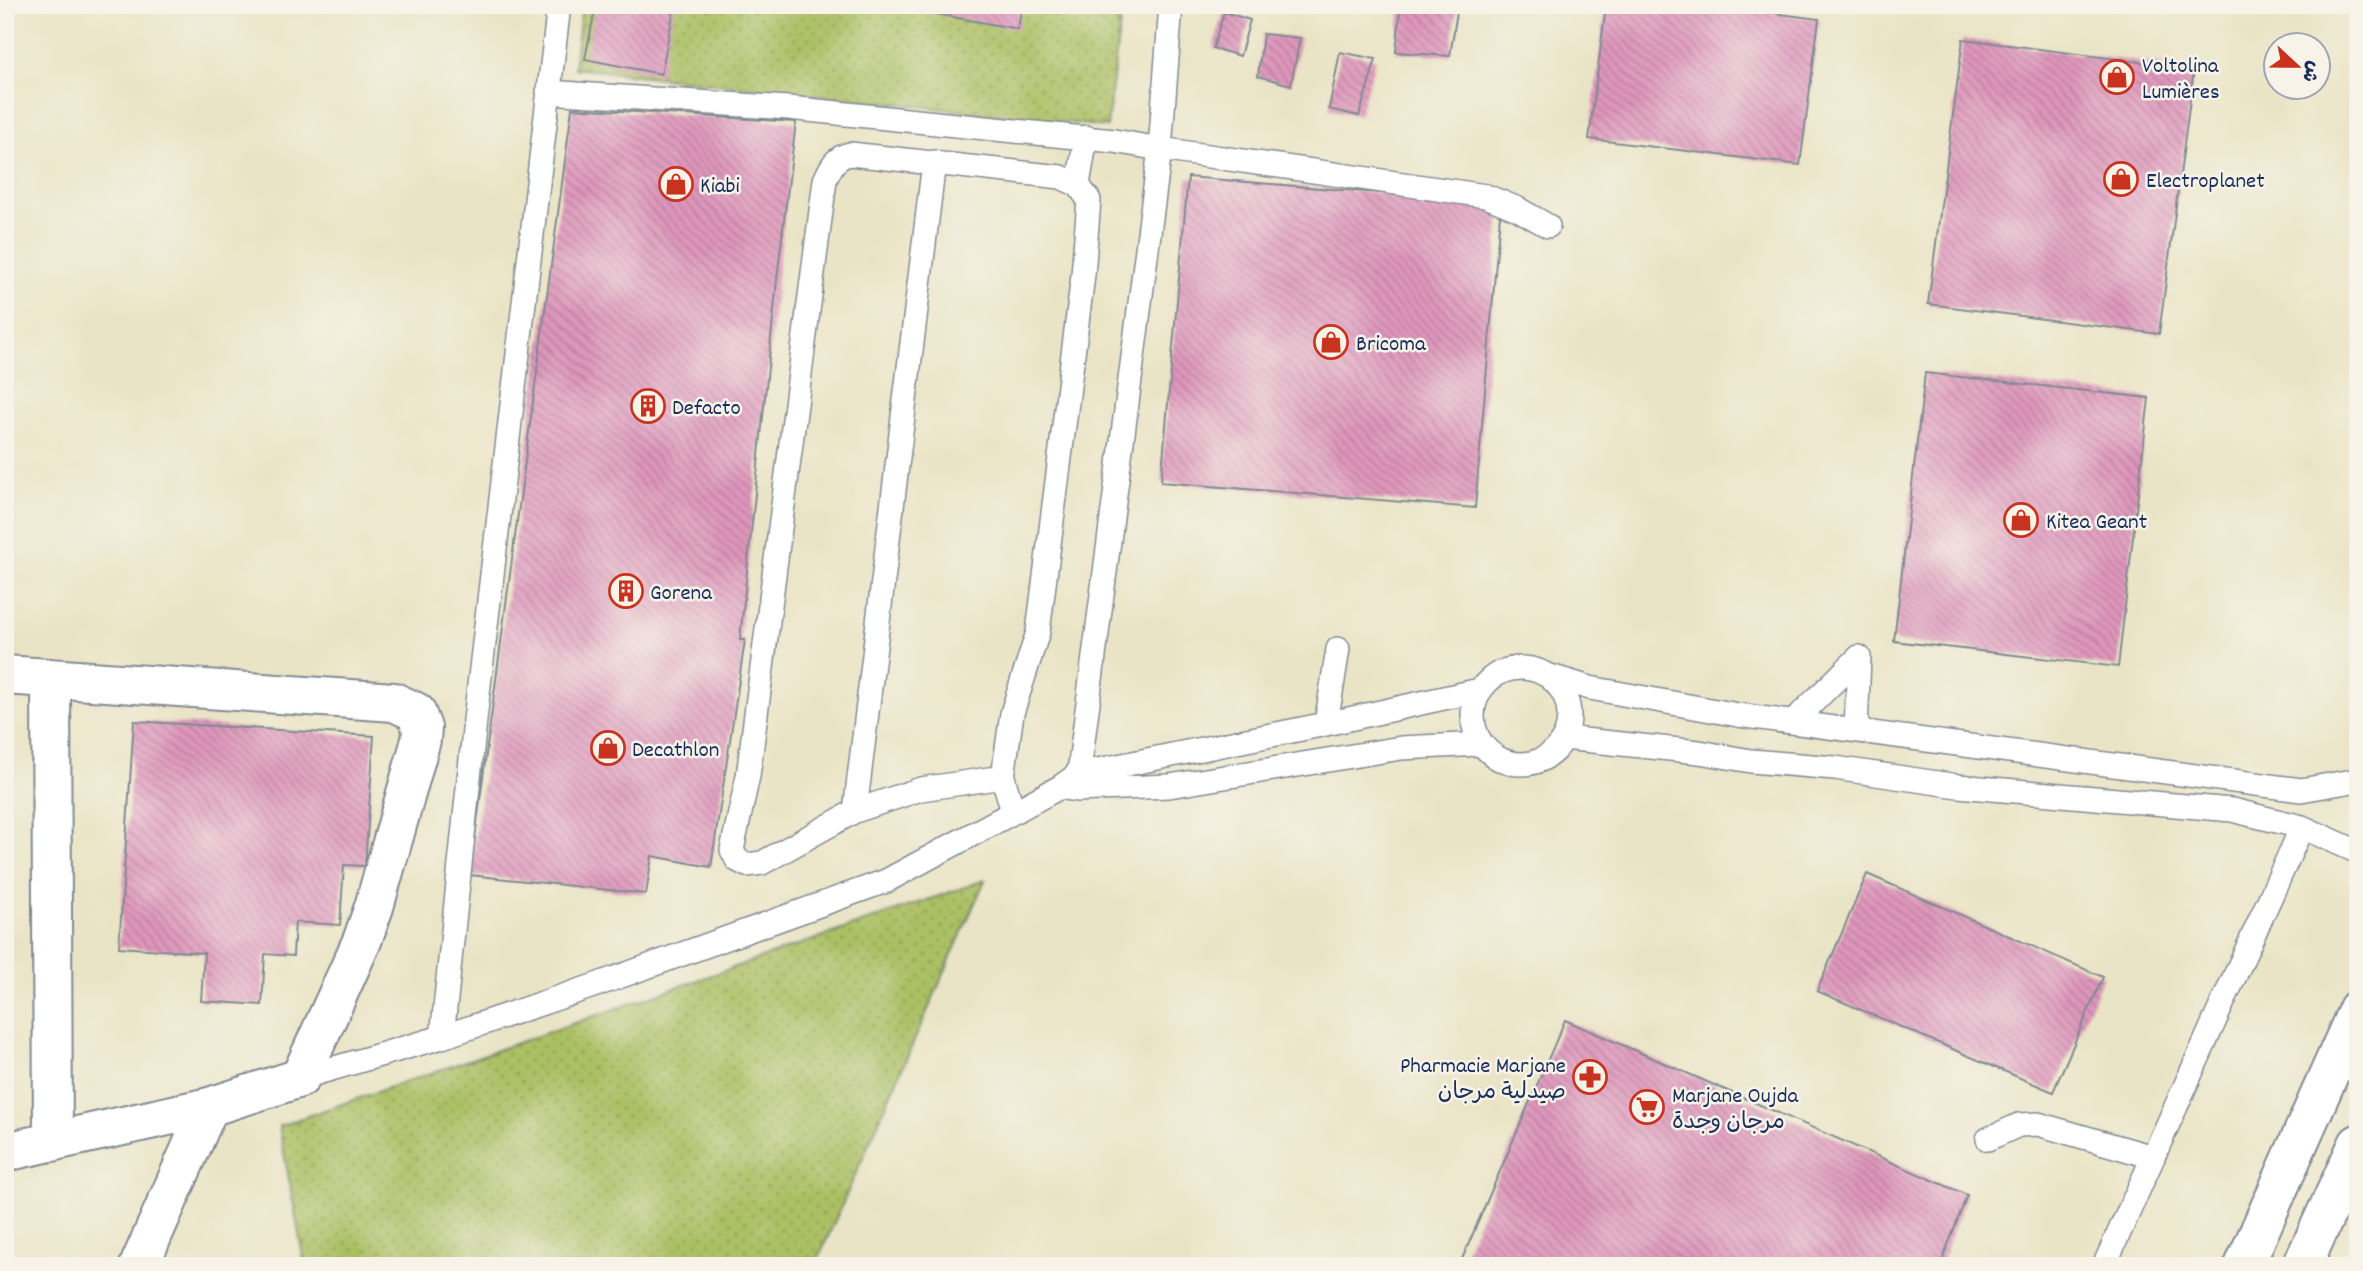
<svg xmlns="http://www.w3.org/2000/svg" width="2363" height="1271" font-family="Dekko,'Playpen Sans Arabic',sans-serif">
<defs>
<pattern id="green-dots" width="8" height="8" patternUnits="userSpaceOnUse" patternTransform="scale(1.75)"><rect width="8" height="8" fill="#abbf63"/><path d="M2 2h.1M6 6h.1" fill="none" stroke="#8a9c55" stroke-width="1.8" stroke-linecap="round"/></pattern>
<pattern id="building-back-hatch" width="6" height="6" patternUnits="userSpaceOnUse" patternTransform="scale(1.75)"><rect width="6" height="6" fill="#df97bc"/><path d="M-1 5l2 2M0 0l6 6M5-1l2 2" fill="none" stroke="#b47c9c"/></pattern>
</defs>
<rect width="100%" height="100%" fill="#f7f3e8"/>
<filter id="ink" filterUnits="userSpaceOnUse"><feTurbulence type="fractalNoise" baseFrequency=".0143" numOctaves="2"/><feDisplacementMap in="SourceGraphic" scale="14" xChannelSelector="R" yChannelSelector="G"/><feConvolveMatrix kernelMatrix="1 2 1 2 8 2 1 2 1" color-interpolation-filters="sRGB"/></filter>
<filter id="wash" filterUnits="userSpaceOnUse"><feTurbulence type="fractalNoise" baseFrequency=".00686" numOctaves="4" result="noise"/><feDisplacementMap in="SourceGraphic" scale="28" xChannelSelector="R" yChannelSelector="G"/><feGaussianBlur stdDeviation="1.57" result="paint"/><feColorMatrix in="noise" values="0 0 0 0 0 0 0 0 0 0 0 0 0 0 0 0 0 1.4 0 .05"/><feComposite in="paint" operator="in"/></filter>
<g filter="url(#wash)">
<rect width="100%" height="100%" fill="#eae4c6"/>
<path fill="url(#green-dots)" stroke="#637760" stroke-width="2" d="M 582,5 L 1122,5 L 1107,127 L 574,68 Z
M 985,880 L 815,1266 L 305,1266 L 279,1126 Z"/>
<g id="blocks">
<path fill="url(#building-back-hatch)" d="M 596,5 L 675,5 L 661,74 L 585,59 Z
M 887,5 L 1022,5 L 1018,29 Z
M 1401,5 L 1458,5 L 1450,56 L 1396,52 Z
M 1606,5 L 1708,5 L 1819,19 L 1800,165 L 1589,139 Z
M 1224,12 L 1250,20 L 1240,56 L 1213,48 Z
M 1263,34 L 1300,38 L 1291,85 L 1258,76 Z
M 1963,39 L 2194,69 L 2159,334 L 1928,304 Z
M 1340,52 L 1376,59 L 1359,116 L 1329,109 Z
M 572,108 L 796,122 L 778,270 L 740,640 L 745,640 L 711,867 L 652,856 L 646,894 L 470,875 Z
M 1188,177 L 1501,203 L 1475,508 L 1161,482 Z
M 1925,373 L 2149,398 L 2118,667 L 1894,641 Z
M 134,721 L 374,736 L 365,866 L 344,865 L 340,925 L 295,922 L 293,956 L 265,954 L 262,1005 L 201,1001 L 204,953 L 119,947 Z
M 1867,874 L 2103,977 L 2053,1092 L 1817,991 Z
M 1565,1020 L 1967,1195 L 1940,1266 L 1459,1266 Z"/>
</g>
</g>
<g filter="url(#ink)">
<use href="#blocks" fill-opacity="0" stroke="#828a92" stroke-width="2"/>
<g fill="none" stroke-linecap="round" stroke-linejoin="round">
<g stroke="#828a92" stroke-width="26">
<path id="service" d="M 548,92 L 788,108 L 1114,141 L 1160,149 L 1486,196 L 1518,209 L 1548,226
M 1078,185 L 1086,137
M1473 716a48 48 0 1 1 96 0a48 48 0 1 1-96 0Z
M 1547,675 L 1590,688 L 1738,715 L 2301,790 L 2358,780
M 1794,721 L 1859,657 L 1856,730
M 1326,724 L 1338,649
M 1564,738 L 1699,752 L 1751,761 L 1835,768 L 1958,786 L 2232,810 L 2302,827 L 2358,852
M 1003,777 L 921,789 L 855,811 L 762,863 L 747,865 L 737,860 L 732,850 L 748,776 L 825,180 C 831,167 835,157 850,154 L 1061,177 L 1078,185 L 1089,200 L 1083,275 L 1038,632 L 1012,713 L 1003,777 L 1013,812
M 1077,787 L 1160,149 L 1171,5
M 1063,788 L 1076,790 L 1169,786 L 1401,748 L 1481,744
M 855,811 L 934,162
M 442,1037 L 476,711 L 559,5
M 300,1078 L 442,1037 L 596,985 L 886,881 L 1060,787 L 1078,774 L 1326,724 L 1480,690
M 1988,1139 L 2019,1125 L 2038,1124 L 2153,1157
M 2104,1266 L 2302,827"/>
</g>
<g stroke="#828a92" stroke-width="42">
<path id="minor" d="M 5,675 L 394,702 L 416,712 L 422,728 L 421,740 L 374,907 L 362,941 L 300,1078 L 209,1107 L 5,1152
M 51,678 L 53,1142
M 139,1266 L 209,1107"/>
</g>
<g stroke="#828a92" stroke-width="42">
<path id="trunk" d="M 2244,1266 L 2358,1009
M 2302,1266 L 2358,1144"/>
</g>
<use href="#service" stroke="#fff" stroke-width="23"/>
<use href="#minor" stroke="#fff" stroke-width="38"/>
<use href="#trunk" stroke="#fff" stroke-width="38"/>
</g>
</g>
<defs>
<g id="shop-ring" transform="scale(1.75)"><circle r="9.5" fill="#f7f3e8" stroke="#c8321e" stroke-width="1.5"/><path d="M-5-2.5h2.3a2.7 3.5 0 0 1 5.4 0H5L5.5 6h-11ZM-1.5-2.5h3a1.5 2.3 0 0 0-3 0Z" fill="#c8321e"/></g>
<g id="building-ring" transform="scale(1.75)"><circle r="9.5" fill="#f7f3e8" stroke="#c8321e" stroke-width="1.5"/><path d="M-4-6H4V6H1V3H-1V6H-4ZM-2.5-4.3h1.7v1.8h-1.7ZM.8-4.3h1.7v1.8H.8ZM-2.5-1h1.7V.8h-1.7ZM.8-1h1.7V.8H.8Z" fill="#c8321e"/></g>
<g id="pharmacy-ring" transform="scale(1.75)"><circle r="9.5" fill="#f7f3e8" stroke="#c8321e" stroke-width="1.5"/><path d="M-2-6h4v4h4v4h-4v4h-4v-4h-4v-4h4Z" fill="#c8321e"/></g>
<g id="supermarket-ring" transform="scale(1.75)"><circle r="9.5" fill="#f7f3e8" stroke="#c8321e" stroke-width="1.5"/><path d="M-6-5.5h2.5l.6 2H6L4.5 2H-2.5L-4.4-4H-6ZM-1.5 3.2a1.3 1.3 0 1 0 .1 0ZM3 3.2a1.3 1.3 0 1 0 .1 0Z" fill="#c8321e"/></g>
</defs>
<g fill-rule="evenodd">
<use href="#shop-ring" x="2117" y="77"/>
<use href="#shop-ring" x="2121" y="179"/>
<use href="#shop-ring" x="676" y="184"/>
<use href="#shop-ring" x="1331" y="342"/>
<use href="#building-ring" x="648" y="406"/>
<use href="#shop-ring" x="2021" y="520"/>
<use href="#building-ring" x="626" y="591"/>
<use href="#shop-ring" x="608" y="748"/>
<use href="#pharmacy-ring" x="1590" y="1077"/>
<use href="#supermarket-ring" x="1647" y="1107"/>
</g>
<g text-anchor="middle" stroke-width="5" stroke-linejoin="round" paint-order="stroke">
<g font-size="23" fill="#1b2f5e" stroke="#f7f3e8" text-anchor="start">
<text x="2142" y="72">Voltolina<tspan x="2142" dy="26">Lumières</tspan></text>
<text x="2146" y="187">Electroplanet</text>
<text x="700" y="192">Kiabi</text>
<text x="1356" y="350">Bricoma</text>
<text x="672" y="414">Defacto</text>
<text x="2046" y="528">Kitea Geant</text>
<text x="650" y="599">Gorena</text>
<text x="632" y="756">Decathlon</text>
<text x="1566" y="1072" text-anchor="end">Pharmacie Marjane<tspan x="1566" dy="26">صيدلية مرجان</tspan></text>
<text x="1672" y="1102">Marjane Oujda<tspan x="1672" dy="26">مرجان وجدة</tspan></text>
</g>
</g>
<rect width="2363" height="1271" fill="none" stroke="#f7f3e8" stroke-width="28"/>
<g transform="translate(2297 66) rotate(112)"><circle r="33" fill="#f7f3e8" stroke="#9fa5b1" stroke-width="2"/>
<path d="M0-5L12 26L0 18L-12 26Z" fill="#c8321e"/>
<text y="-10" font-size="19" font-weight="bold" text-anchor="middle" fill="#1b2f5e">ش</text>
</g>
</svg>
